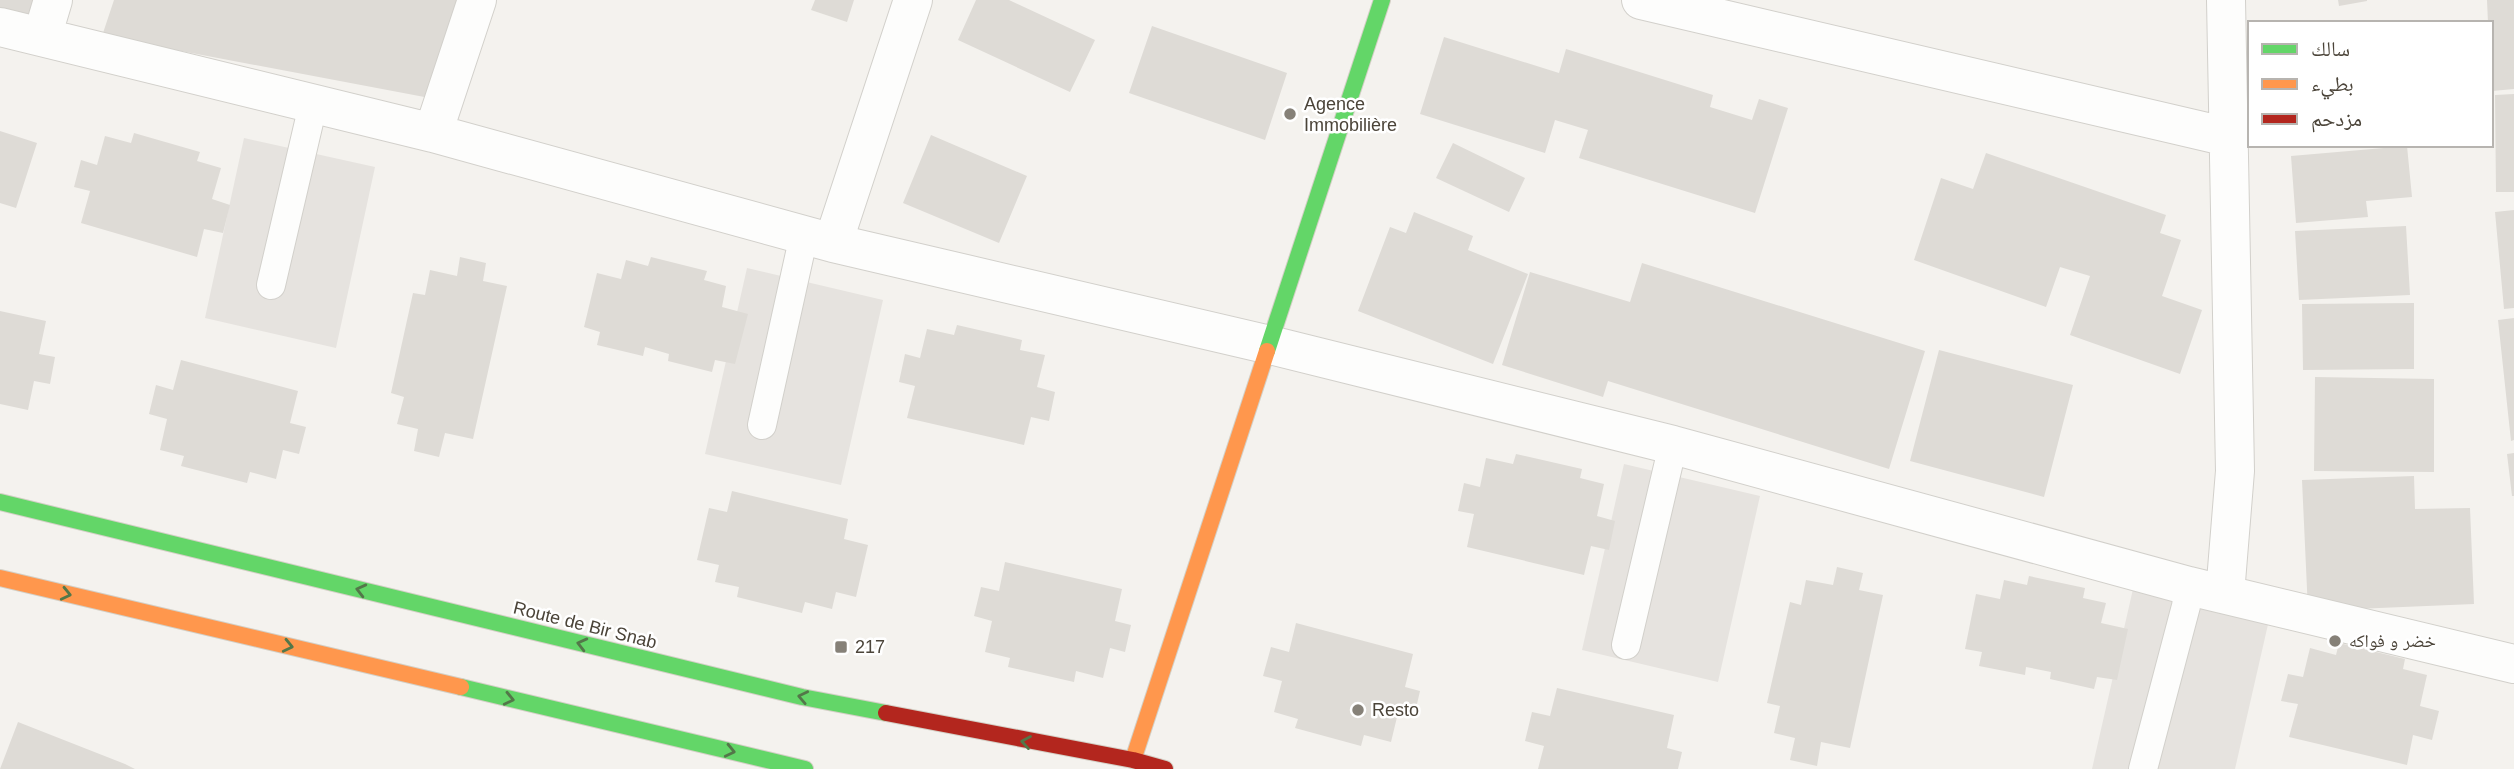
<svg xmlns="http://www.w3.org/2000/svg" width="2514" height="769" font-family="Arial,'Noto Naskh Arabic',sans-serif">
<rect width="100%" height="100%" fill="#f4f2ee"/>
<path fill="#e6e3df" d="M 244,138 L 375,167 L 336,348 L 205,318 Z
M 747,268 L 883,300 L 841,485 L 705,454 Z
M 1624,464 L 1760,496 L 1718,682 L 1582,650 Z
M 2133,589 L 2186,606 L 2269,620 L 2235,769 L 2092,769 Z"/>
<path fill="#dedbd6" d="M 0,0 L 54,0 L 48,19 L 0,8 Z
M 114,0 L 468,0 L 435,99 L 102,36 Z
M 815,0 L 854,0 L 847,22 L 811,10 Z
M 976,0 L 1009,0 L 1095,40 L 1070,92 L 958,40 Z
M 2338,0 L 2367,0 L 2367,1 L 2339,6 Z
M 2487,0 L 2514,0 L 2514,89 L 2492,91 L 2491,23 L 2488,23 Z
M 1152,26 L 1287,73 L 1265,140 L 1129,93 Z
M 1444,37 L 1559,73 L 1566,49 L 1713,95 L 1710,107 L 1752,120 L 1759,99 L 1788,108 L 1755,213 L 1579,158 L 1588,130 L 1555,120 L 1545,153 L 1420,114 Z
M 2514,94 L 2514,192 L 2496,192 L 2495,95 Z
M 0,131 L 37,143 L 16,208 L 0,203 Z
M 134,133 L 200,152 L 197,161 L 221,168 L 212,199 L 230,205 L 223,233 L 204,229 L 197,257 L 81,223 L 90,191 L 74,187 L 81,160 L 97,165 L 105,136 L 131,143 Z
M 931,135 L 1027,176 L 999,243 L 903,203 Z
M 1453,143 L 1525,178 L 1509,212 L 1436,178 Z
M 2407,146 L 2412,197 L 2366,201 L 2368,217 L 2296,223 L 2291,156 Z
M 1986,153 L 2166,215 L 2160,233 L 2181,240 L 2162,296 L 2202,310 L 2180,374 L 2070,335 L 2090,276 L 2060,267 L 2046,307 L 1914,260 L 1941,178 L 1973,189 Z
M 2514,210 L 2514,308 L 2504,309 L 2495,212 Z
M 1414,212 L 1473,236 L 1468,250 L 1528,274 L 1493,364 L 1358,311 L 1390,227 L 1406,233 Z
M 2406,226 L 2410,295 L 2299,300 L 2295,231 Z
M 460,257 L 486,263 L 483,281 L 507,286 L 473,439 L 445,433 L 439,457 L 414,451 L 418,429 L 397,424 L 404,397 L 391,393 L 413,293 L 425,295 L 430,270 L 457,276 Z
M 651,257 L 707,271 L 704,280 L 726,286 L 722,307 L 748,314 L 735,364 L 715,360 L 712,372 L 668,361 L 669,354 L 645,347 L 643,356 L 597,345 L 600,332 L 584,327 L 597,273 L 621,279 L 626,260 L 648,266 Z
M 1642,263 L 1925,351 L 1889,469 L 1608,381 L 1603,397 L 1502,365 L 1530,272 L 1630,302 Z
M 2414,303 L 2414,369 L 2303,370 L 2302,304 Z
M 0,311 L 46,321 L 39,354 L 55,357 L 50,384 L 34,381 L 28,410 L 0,404 Z
M 2514,318 L 2514,440 L 2511,441 L 2498,320 Z
M 957,325 L 1022,340 L 1020,350 L 1045,355 L 1037,387 L 1055,392 L 1049,421 L 1031,417 L 1024,445 L 907,418 L 915,386 L 899,382 L 905,354 L 920,358 L 927,329 L 954,335 Z
M 1939,350 L 2073,385 L 2044,497 L 1910,461 Z
M 181,360 L 298,391 L 290,423 L 306,427 L 299,454 L 283,450 L 276,479 L 250,472 L 247,483 L 181,466 L 184,456 L 160,450 L 167,419 L 149,414 L 156,385 L 173,390 Z
M 2315,377 L 2434,379 L 2434,472 L 2314,471 Z
M 2514,453 L 2514,496 L 2512,496 L 2507,454 Z
M 1516,454 L 1582,469 L 1580,478 L 1604,484 L 1597,516 L 1615,521 L 1609,550 L 1591,546 L 1584,575 L 1467,547 L 1474,514 L 1458,511 L 1464,483 L 1480,487 L 1486,458 L 1513,464 Z
M 2414,476 L 2415,509 L 2470,508 L 2474,604 L 2308,611 L 2302,480 Z
M 732,491 L 848,519 L 844,539 L 868,545 L 856,597 L 836,592 L 832,609 L 805,602 L 802,613 L 737,597 L 739,587 L 715,582 L 719,565 L 697,560 L 709,508 L 727,512 Z
M 1005,562 L 1122,589 L 1115,621 L 1131,625 L 1125,652 L 1110,648 L 1103,678 L 1076,671 L 1074,682 L 1008,667 L 1010,658 L 985,652 L 992,621 L 974,616 L 981,587 L 999,591 Z
M 1837,567 L 1863,573 L 1859,590 L 1883,595 L 1850,748 L 1821,742 L 1817,766 L 1790,760 L 1795,738 L 1774,733 L 1780,706 L 1767,703 L 1790,602 L 1801,605 L 1806,580 L 1833,585 Z
M 2029,576 L 2085,588 L 2083,598 L 2106,603 L 2101,623 L 2128,629 L 2117,680 L 2097,677 L 2094,689 L 2050,679 L 2051,672 L 2026,667 L 2025,675 L 1979,666 L 1982,652 L 1965,649 L 1976,594 L 2000,599 L 2004,580 L 2027,585 Z
M 1296,623 L 1413,654 L 1405,687 L 1420,691 L 1414,717 L 1398,713 L 1391,742 L 1364,735 L 1361,746 L 1295,728 L 1298,719 L 1274,712 L 1282,681 L 1263,676 L 1271,647 L 1289,652 Z
M 2339,643 L 2405,659 L 2403,669 L 2427,675 L 2420,706 L 2439,711 L 2432,740 L 2413,735 L 2407,765 L 2289,737 L 2298,704 L 2281,701 L 2288,674 L 2303,677 L 2310,648 L 2336,655 Z
M 1557,688 L 1674,715 L 1667,748 L 1682,752 L 1678,769 L 1538,769 L 1544,746 L 1525,741 L 1532,712 L 1550,716 Z
M 18,722 L 125,764 L 135,769 L 0,769 Z"/>
<g fill="none" stroke-linecap="round" stroke-linejoin="round">
<g stroke="#d2d0cb" stroke-width="30">
<path id="lane" d="M 271,285 L 313,105
M 762,425 L 804,235
M 1626,645 L 1673,445
M 2143,769 L 2186,606 L 2189,586"/>
</g>
<g stroke="#d2d0cb" stroke-width="40">
<path id="street" d="M 1641,0 L 2228,137
M 0,27 L 433,133 L 833,243 L 1270,345 L 1673,445 L 2189,586 L 2514,664
M 42,37 L 53,0
M 433,133 L 477,0
M 833,243 L 913,0
M 2225,594 L 2235,471 L 2226,0"/>
</g>
<g stroke="#d3cfc5" stroke-width="18">
<path id="fast" d="M 1267,351 L 1382,0
M 0,502 L 802,697 L 886,713
M 461,687 L 805,769"/>
</g>
<g stroke="#d3cfc5" stroke-width="18">
<path id="slow" d="M 0,578 L 461,687
M 1133,760 L 1267,351"/>
</g>
<g stroke="#d3cfc5" stroke-width="18">
<path id="jam" d="M 886,713 L 1133,760 L 1165,769"/>
</g>
<use href="#lane" stroke="#fdfdfc" stroke-width="28"/>
<use href="#street" stroke="#fdfdfc" stroke-width="38"/>
<use href="#fast" stroke="#63d668" stroke-width="16"/>
<use href="#slow" stroke="#ff974d" stroke-width="16"/>
<use href="#jam" stroke="#b3261e" stroke-width="16"/>
</g>
<defs><path id="oneway-chevron" d="M-2-3.5L2.5 0L-2 3.5" fill="none" stroke-width="1.6" stroke-linecap="round" stroke-linejoin="round" transform="scale(1.75)"/></defs>
<g stroke="#537749">
<use href="#oneway-chevron" transform="translate(361 590) rotate(-166)"/>
<use href="#oneway-chevron" transform="translate(66 594) rotate(13)"/>
<use href="#oneway-chevron" transform="translate(582 644) rotate(-166)"/>
<use href="#oneway-chevron" transform="translate(288 646) rotate(13)"/>
<use href="#oneway-chevron" transform="translate(803 697) rotate(-168)"/>
<use href="#oneway-chevron" transform="translate(509 699) rotate(13)"/>
<use href="#oneway-chevron" transform="translate(1026 742) rotate(-170)"/>
<use href="#oneway-chevron" transform="translate(730 751) rotate(13)"/>
</g>
<g fill="#868178" stroke="#fff" stroke-width="2.5">
<circle cx="1290" cy="114" r="7"/>
<circle cx="2335" cy="641" r="7"/>
<rect x="834" y="640" width="14" height="14" rx="3.5"/>
<circle cx="1358" cy="710" r="7"/>
</g>
<g text-anchor="middle" stroke-width="5" stroke-linejoin="round" paint-order="stroke">
<g font-size="18" fill="#4b4439" stroke="#fff" text-anchor="start">
<text x="1304" y="110">Agence<tspan x="1304" dy="21">Immobilière</tspan></text>
<text x="2349" y="647">خضر و فواكه</text>
<text x="855" y="653">217</text>
<text x="1372" y="716">Resto</text>
</g>
<g font-size="18" fill="#4b4439" stroke="#fff">
<text transform="translate(585 625) rotate(14)" y="6">Route de Bir Snab</text>
</g>
</g>
<rect x="2248" y="21" width="245" height="126" fill="#ffffff" stroke="#b7b4b0" stroke-width="2"/>
<rect x="2262" y="44" width="35" height="10" fill="#63d668" stroke="#b7b4b0" stroke-width="2"/>
<text x="2311" y="56" font-size="21" fill="#4b4439">سالك</text>
<rect x="2262" y="79" width="35" height="10" fill="#ff974d" stroke="#b7b4b0" stroke-width="2"/>
<text x="2311" y="91" font-size="21" fill="#4b4439">بطيء</text>
<rect x="2262" y="114" width="35" height="10" fill="#b3261e" stroke="#b7b4b0" stroke-width="2"/>
<text x="2311" y="126" font-size="21" fill="#4b4439">مزدحم</text>
</svg>
